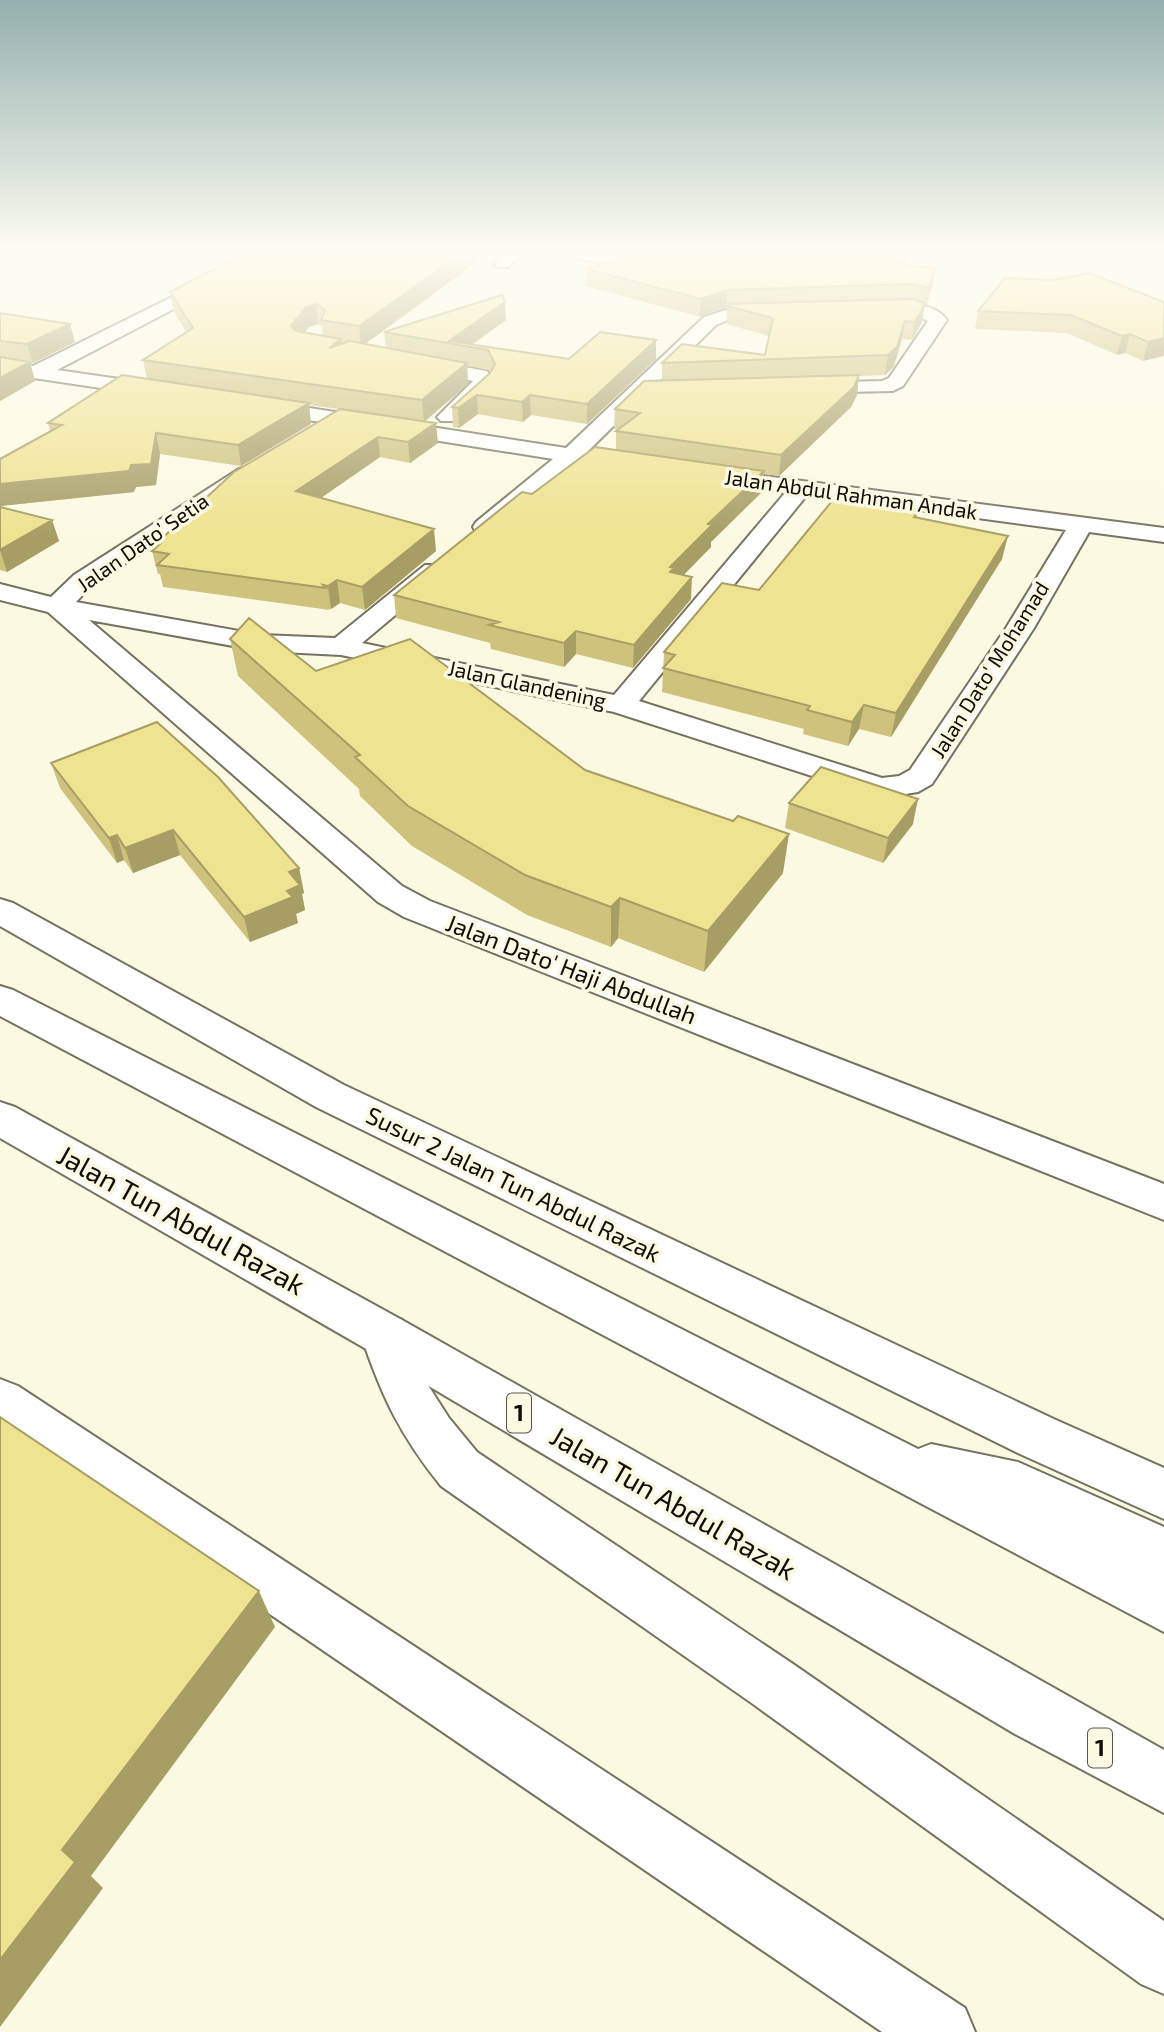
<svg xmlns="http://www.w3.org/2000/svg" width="1164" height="2032" font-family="'Exo 2',sans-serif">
<rect width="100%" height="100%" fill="#fcf9e3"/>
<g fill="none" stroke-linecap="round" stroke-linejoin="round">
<g stroke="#757260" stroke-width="4">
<path id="minor" d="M 504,254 L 522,254 L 508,267 L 496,267 L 494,263 Z
M 570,254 L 606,254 L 647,261 L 649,265 L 641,270 L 578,259 Z
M 202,282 L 208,283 L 211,287 L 208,291 L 57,370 L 161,385 L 168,387 L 171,391 L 168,395 L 161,397 L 0,373 L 0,361 L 33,366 Z
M 873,305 C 896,303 931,299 947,320 L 903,386 L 893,391 L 800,393 L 797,389 L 800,385 L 807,383 L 882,381 L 889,378 L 928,321 L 915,315 L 867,314 L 864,310 L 867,306 Z
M 778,308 L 784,309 L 787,313 L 784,317 L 728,320 L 716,325 L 588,451 L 643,460 L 646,465 L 643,470 L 635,472 L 576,462 L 494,532 L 476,532 L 473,527 L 476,522 L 553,459 L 258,412 L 248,406 L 258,400 L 566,448 L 704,317 L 726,310 Z
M 415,358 L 487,371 L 494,382 L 455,421 L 441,421 L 437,417 L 473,381 L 408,368 L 405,364 L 408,360 Z
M 247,467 L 255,469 L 258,474 L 255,479 L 92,585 L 76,602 L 261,635 L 335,638 L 425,565 L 443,565 L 447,570 L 443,575 L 362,643 L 614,695 L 785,493 L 703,481 L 700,476 L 703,471 L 711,469 L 1164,528 L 1164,542 L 1089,532 L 1034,628 L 932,784 L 918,792 L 880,798 L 614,712 L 341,655 L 261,651 L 89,620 L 402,886 L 430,901 L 1164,1184 L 1164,1220 L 404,917 L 378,902 L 48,612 L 0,600 L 0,584 L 51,597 L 74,575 L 239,469 ZM 807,495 L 1066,530 L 1006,628 L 910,770 L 899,776 L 882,778 L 639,701 Z
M 0,899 L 13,903 L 344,1085 L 1056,1420 L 1164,1468 L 1164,1519 L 1020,1454 L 316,1107 L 0,926 Z
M 385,1314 L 402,1320 L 426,1382 L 449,1418 L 477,1452 L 793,1664 L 1164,1921 L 1164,1994 L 1141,1984 L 753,1704 L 441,1486 C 400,1435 382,1397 361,1335 L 368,1320 Z
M 0,1379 L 18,1386 L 965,2008 L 975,2032 L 882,2032 L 0,1430 Z"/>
</g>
<g stroke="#757260" stroke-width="4">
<path id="highway" d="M 0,986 L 13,990 L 918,1449 L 931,1444 L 1018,1462 L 1164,1527 L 1164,1632 L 0,1016 Z
M 0,1102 L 15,1107 L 402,1320 L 1164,1750 L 1164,1813 L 1015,1734 L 368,1350 L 0,1138 Z"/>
</g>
<use href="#minor" fill="#fff" fill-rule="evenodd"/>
<use href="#highway" fill="#fff" fill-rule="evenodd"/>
</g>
<path fill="#cec27c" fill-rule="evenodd" d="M 170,254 L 247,254 L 241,259 L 488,254 L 365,344 L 386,348 L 384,332 L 506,320 L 472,345 L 569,359 L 656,340 L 656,359 L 587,424 L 531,415 L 523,422 L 478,414 L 459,428 L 453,427 L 452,407 L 491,372 L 489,370 L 467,366 L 468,384 L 425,421 L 438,443 L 410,463 L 380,457 L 321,498 L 436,551 L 365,610 L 340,603 L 331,609 L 329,609 L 330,610 L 163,587 L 160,574 L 158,574 L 152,551 L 159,545 L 158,542 L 339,409 L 309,405 L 311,424 L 241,466 L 160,454 L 156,485 L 136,487 L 134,492 L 0,506 L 0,459 L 50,431 L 48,423 L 147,379 L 143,360 L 186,332 L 174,312 L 170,292 L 221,267 L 172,261 ZM 318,324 L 322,326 L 323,336 L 305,333 L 309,327 Z
M 807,254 L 912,254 L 904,265 L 932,286 L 926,306 L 925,305 L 922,322 L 912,340 L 902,339 L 894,366 L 885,375 L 859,376 L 857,395 L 851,407 L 779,476 L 764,474 L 762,492 L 711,541 L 711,547 L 683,575 L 691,599 L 633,668 L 576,654 L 564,667 L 491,649 L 490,643 L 396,618 L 394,595 L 532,494 L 616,450 L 616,431 L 618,430 L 614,429 L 615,409 L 662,380 L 662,363 L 765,355 L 769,336 L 726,324 L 727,307 L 700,317 L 586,286 L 586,269 L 643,255 L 777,259 L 805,258 Z
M 1164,302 L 1143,361 L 1125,353 L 1117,355 L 1067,333 L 975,329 L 978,311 Z
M 0,313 L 75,342 L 33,363 L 30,363 L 35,381 L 0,401 Z
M 0,507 L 52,520 L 59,541 L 7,572 L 0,570 Z
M 918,511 L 917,518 L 1002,559 L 891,737 L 859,729 L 848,746 L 803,734 L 804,729 L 662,692 L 664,652 L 759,590 Z
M 230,639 L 585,770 L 783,873 L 704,972 L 618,938 L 611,947 L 527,915 L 412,846 L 360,796 L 359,789 L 238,676 Z
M 51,763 L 299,868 L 304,893 L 302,894 L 305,910 L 296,914 L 298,923 L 250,942 L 180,855 L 133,873 L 124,860 L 117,863 L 60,788 Z
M 789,803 L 913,824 L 883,863 L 785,828 Z"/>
<path fill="#a79e65" d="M 227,254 L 247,254 L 229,267 Z
M 461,254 L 488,254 L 361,347 L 359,326 Z
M 902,254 L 912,254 L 892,281 L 895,264 Z
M 935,268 L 932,286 L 926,306 L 929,288 Z
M 727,290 L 726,307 L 700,317 L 701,299 Z
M 505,302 L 506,320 L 468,347 L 449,341 Z
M 925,303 L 922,322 L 912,340 L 915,322 Z
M 316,304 L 318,324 L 309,327 L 294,347 L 291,326 L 306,307 Z
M 905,321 L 902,339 L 894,366 L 885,375 L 888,355 Z
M 70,324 L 75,342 L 33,363 L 27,344 Z
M 1130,334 L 1125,353 L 1117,355 L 1122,336 Z
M 1164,338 L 1164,356 L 1143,361 L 1148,342 Z
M 341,339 L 343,360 L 329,348 Z
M 656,340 L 656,359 L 587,424 L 587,404 Z
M 30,362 L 35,381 L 0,401 L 0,378 Z
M 467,363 L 468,384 L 424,422 L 422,400 Z
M 859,375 L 857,395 L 851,407 L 779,476 L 781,455 Z
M 477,395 L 478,414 L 459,428 L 458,408 Z
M 530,395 L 531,415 L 523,422 L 522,402 Z
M 309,403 L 311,424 L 241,466 L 238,445 Z
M 436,423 L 438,443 L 410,463 L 408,442 Z
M 156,433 L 160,454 L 156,485 L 136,487 L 134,492 L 0,506 L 0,484 L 131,465 Z
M 378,437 L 380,457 L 299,513 L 296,491 Z
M 764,471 L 762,492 L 711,542 L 711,547 L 673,586 L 668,595 L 670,567 L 708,524 Z
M 52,520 L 59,541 L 7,572 L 0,550 Z
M 434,529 L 436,551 L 365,610 L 362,587 Z
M 1008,536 L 1002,559 L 891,737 L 896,713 Z
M 692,577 L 691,599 L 633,668 L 634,645 Z
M 337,580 L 340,603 L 331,609 L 328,586 Z
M 576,631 L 576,654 L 564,667 L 564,643 Z
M 864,705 L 859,729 L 848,746 L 852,722 Z
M 918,799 L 913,824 L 883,863 L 888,838 Z
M 173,830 L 180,855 L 133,873 L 125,848 Z
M 789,834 L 783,873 L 704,972 L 708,931 Z
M 117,835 L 124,860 L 117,863 L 109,838 Z
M 299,868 L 304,893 L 302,894 L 305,910 L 296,914 L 298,923 L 250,942 L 244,917 L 287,891 L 289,872 Z
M 620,898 L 618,938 L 611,947 L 611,907 Z
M 259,1591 L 275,1627 L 91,1876 L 103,1888 L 0,2027 L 0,1960 L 62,1850 Z"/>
<path fill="#efe290" stroke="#a79e65" stroke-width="2" d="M 253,254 L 461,254 L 359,326 L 321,320 L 325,310 L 316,304 L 306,307 L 291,326 L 296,331 L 341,339 L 329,348 L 350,341 L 467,363 L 422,400 L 143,360 L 193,328 L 170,292 L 208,272 Z
M 633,254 L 643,255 L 645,254 L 758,254 L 777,259 L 781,255 L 805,258 L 807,254 L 902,254 L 895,264 L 935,268 L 929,288 L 913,284 L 727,290 L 701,299 L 586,269 Z
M 1089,273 L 1164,302 L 1164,338 L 1148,342 L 1130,334 L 1122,336 L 1071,315 L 978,311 L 1005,278 L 1054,280 Z
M 502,295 L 505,302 L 449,341 L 569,359 L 600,332 L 656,340 L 587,404 L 530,395 L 522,402 L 477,395 L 458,408 L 452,407 L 490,373 L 495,364 L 488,350 L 384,332 Z
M 912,299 L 925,303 L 915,322 L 905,321 L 897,347 L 888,355 L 662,363 L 682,344 L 765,355 L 773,318 L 727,306 L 730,304 Z
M 0,313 L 70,324 L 27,344 L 0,341 Z
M 0,357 L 30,362 L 0,378 Z
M 122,375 L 309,403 L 238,445 L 156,433 L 151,464 L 131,465 L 129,471 L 0,484 L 0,459 L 62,425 L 48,423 Z
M 859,375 L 854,387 L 781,455 L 616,431 L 640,413 L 615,409 L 644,381 Z
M 340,409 L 436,423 L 408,442 L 378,437 L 296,491 L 434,529 L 362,587 L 337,580 L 328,586 L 323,585 L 326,588 L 157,565 L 169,554 L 152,551 L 162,542 L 158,542 L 234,472 Z
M 595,447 L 764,471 L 708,524 L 712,525 L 670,567 L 674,568 L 670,572 L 692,577 L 634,645 L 576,631 L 564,643 L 489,625 L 499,622 L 394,595 L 522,492 L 532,494 Z
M 837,495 L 918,511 L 914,517 L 1008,536 L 896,713 L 864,705 L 852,722 L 807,710 L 810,706 L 663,668 L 675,655 L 664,652 L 722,583 L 759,590 Z
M 0,507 L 52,520 L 0,550 Z
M 249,618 L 316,671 L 410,639 L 585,770 L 733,821 L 738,816 L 789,834 L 708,931 L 620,898 L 611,907 L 525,875 L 408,806 L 355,757 L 360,755 L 230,639 Z
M 157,722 L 218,777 L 299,868 L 289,872 L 300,885 L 287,891 L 293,897 L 244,917 L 173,830 L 125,848 L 117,835 L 109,838 L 51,763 Z
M 821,767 L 918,799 L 888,838 L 789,803 Z
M 0,1417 L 259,1591 L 62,1850 L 75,1862 L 0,1960 Z"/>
<linearGradient id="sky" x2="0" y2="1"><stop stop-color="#94b0ae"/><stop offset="0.47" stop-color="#fefcf2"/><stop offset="1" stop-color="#fefcf2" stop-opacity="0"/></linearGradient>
<rect width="1164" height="538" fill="url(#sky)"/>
<g text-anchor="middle" stroke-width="7" stroke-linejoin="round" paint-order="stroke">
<g font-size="21" fill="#0f0d07" stroke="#fcf9e3">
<text transform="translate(851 495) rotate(8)" y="7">Jalan Abdul Rahman Andak</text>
<text transform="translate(143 543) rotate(-35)" y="7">Jalan Dato’ Setia</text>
<text transform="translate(990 670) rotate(-58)" y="7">Jalan Dato' Mohamad</text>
<text transform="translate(527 685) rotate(12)" y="7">Jalan Glandening</text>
</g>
<g fill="#fcf9e3" stroke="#565449" stroke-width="2">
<rect x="507" y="1393.5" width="24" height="39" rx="5"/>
<rect x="1088" y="1728.5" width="24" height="39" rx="5"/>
</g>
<g font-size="23" font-weight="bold" fill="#0f0d07">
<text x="519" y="1421">1</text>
<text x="1100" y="1756">1</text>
</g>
<g font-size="24" fill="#0f0d07" stroke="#fcf9e3">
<text transform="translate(571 970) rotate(21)" y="8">Jalan Dato' Haji Abdullah</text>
<text transform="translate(513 1185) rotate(26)" y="8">Susur 2 Jalan Tun Abdul Razak</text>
</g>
<g font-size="28" fill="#0f0d07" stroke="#fcf9e3">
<text transform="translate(181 1220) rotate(29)" y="10">Jalan Tun Abdul Razak</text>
<text transform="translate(673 1503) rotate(30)" y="10">Jalan Tun Abdul Razak</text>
</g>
</g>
</svg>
